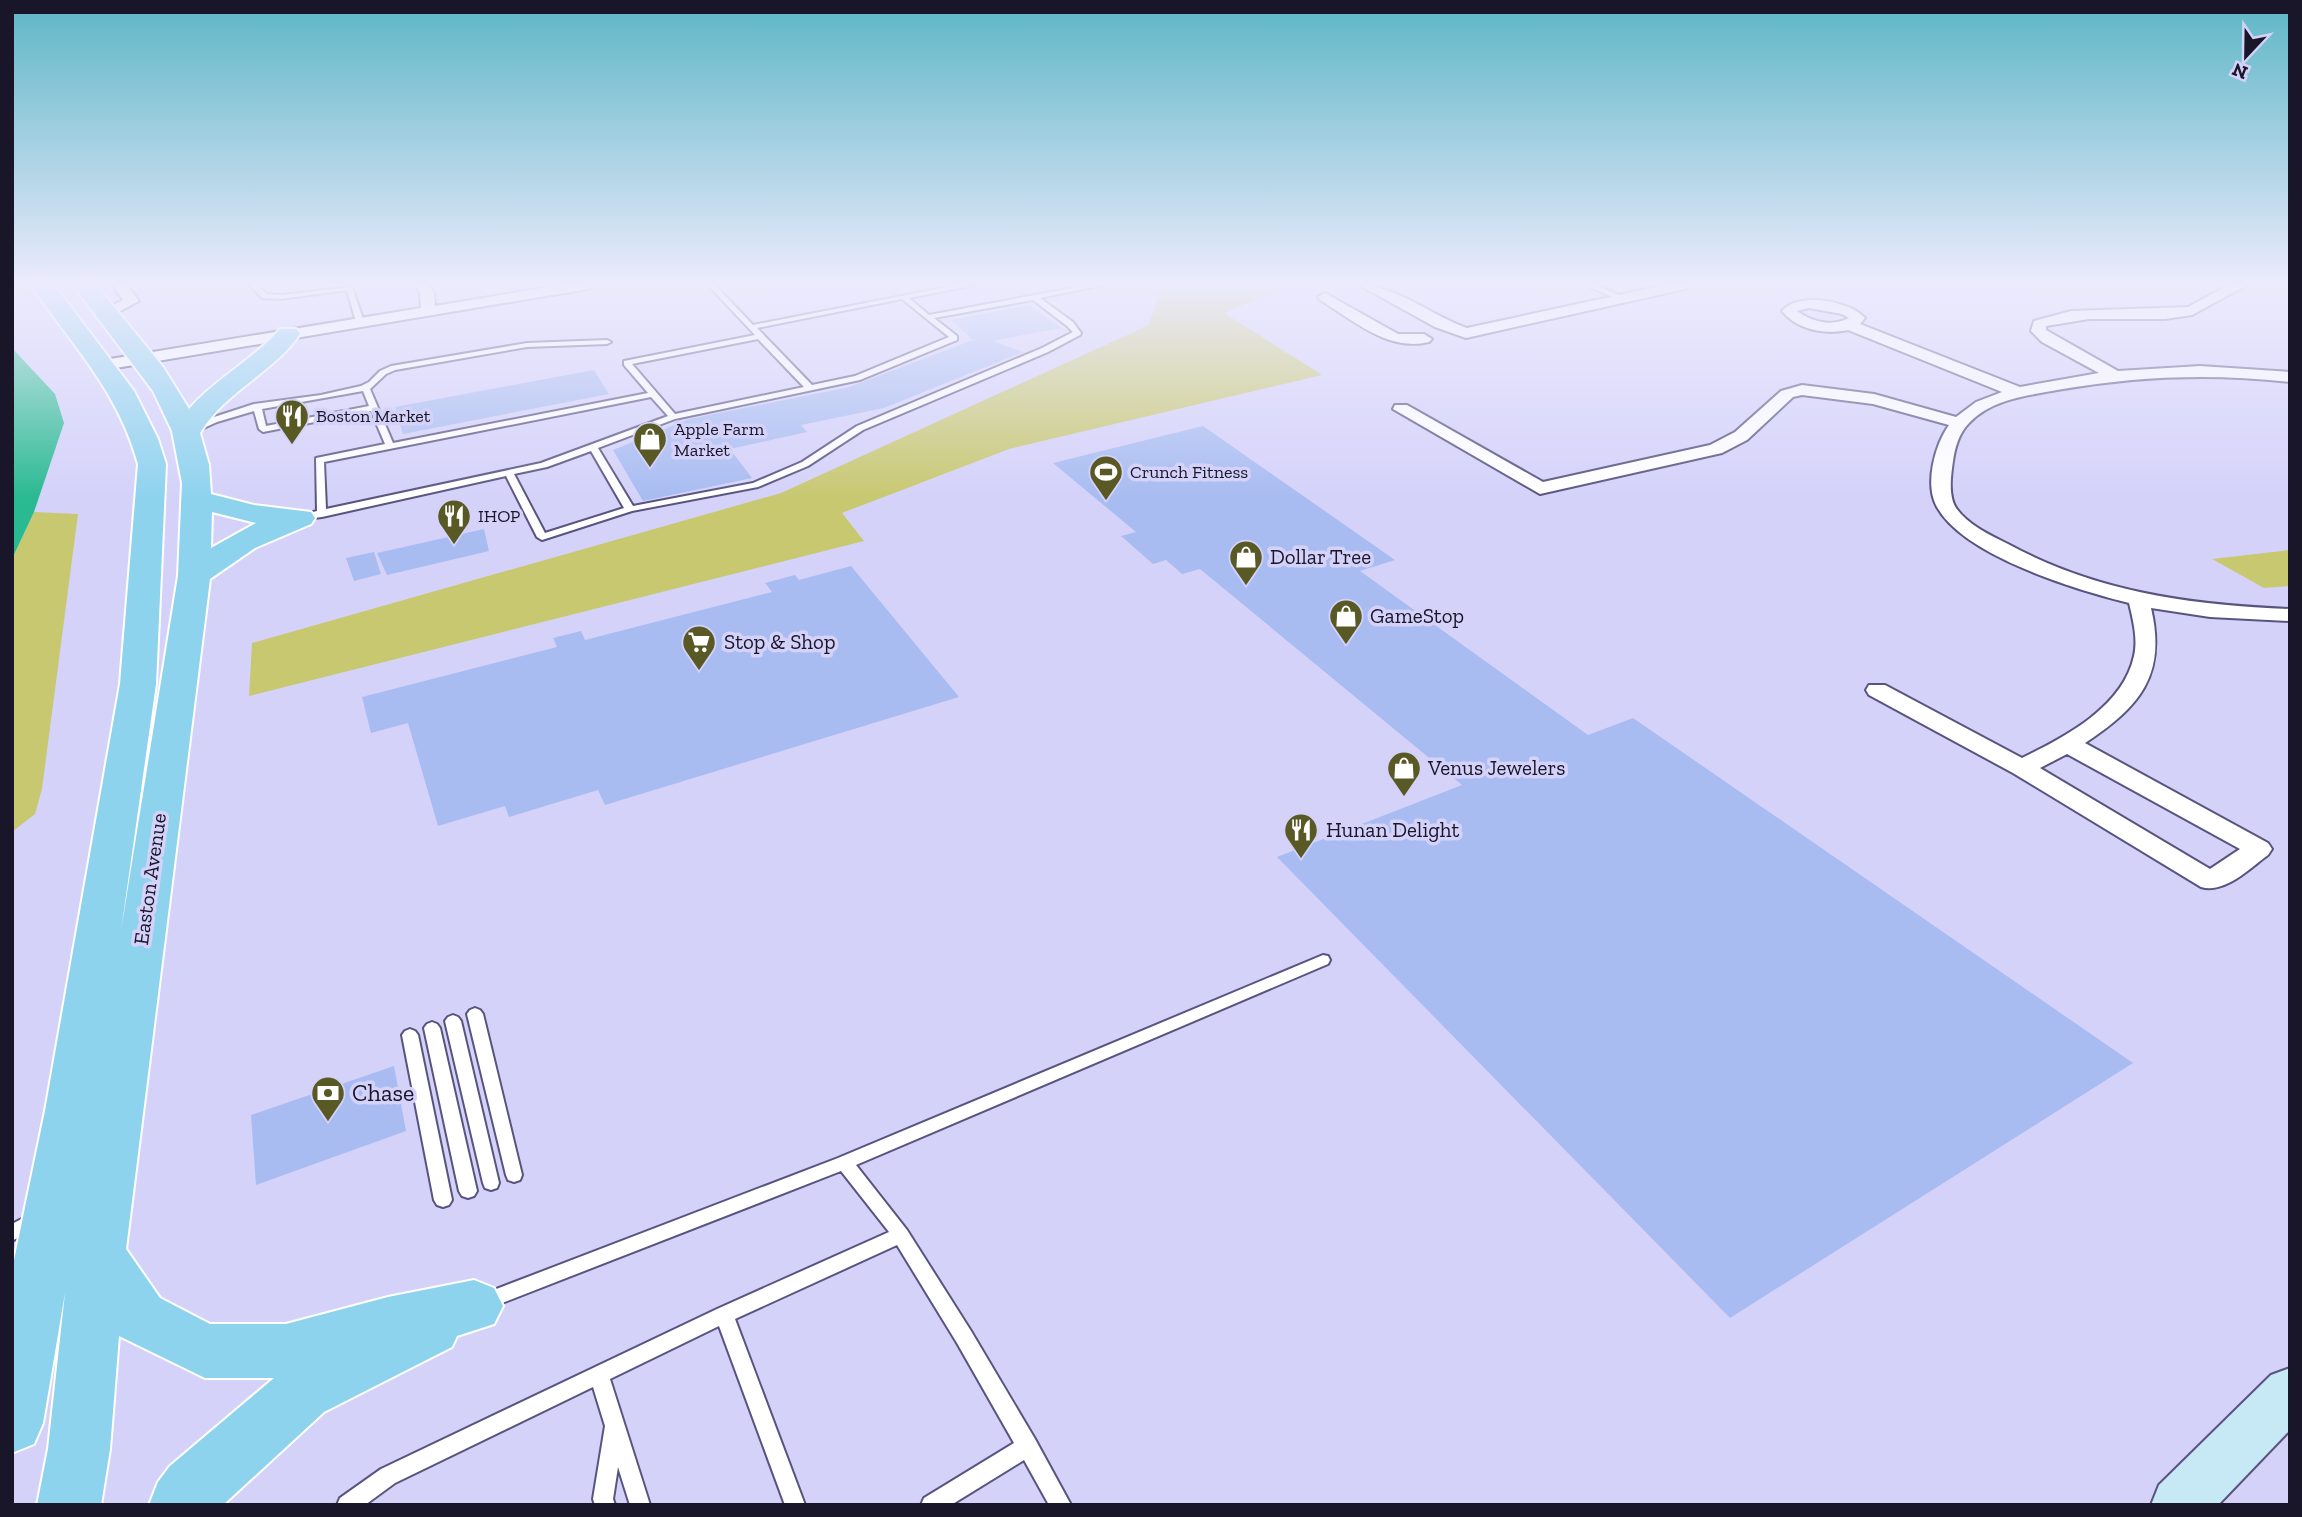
<svg xmlns="http://www.w3.org/2000/svg" width="2302" height="1517" font-family="'Zilla Slab',serif">
<rect width="100%" height="100%" fill="#d5d2fa"/>
<path fill="#c8c871" d="M 1162,285 L 1291,285 L 1224,313 L 1322,375 L 1009,449 L 842,513 L 864,541 L 249,696 L 252,643 L 781,493 L 1149,325 Z
M 34,512 L 78,514 L 42,789 L 35,814 L 12,832 L 12,559 Z
M 2290,550 L 2290,586 L 2264,588 L 2212,559 Z"/>
<path fill="#2aba92" d="M 12,348 L 55,394 L 64,423 L 34,512 L 12,559 Z"/>
<path fill="#a8bcf1" d="M 1029,305 L 1061,328 L 993,341 L 1023,352 L 884,408 L 801,425 L 807,432 L 730,449 L 752,478 L 643,501 L 613,450 L 689,419 L 849,387 L 973,340 L 951,320 Z
M 594,370 L 609,394 L 403,434 L 395,407 Z
M 1203,426 L 1395,560 L 1360,571 L 1588,735 L 1633,718 L 2133,1063 L 1730,1318 L 1277,857 L 1462,785 L 1200,569 L 1182,574 L 1166,560 L 1153,564 L 1121,536 L 1136,532 L 1053,463 Z
M 484,529 L 489,551 L 387,575 L 377,553 Z
M 374,552 L 381,574 L 354,581 L 346,558 Z
M 851,566 L 959,697 L 605,805 L 598,790 L 509,817 L 505,806 L 438,826 L 408,723 L 371,733 L 362,697 L 557,647 L 553,638 L 581,631 L 585,640 L 772,592 L 765,583 L 795,575 L 799,580 Z
M 394,1066 L 406,1131 L 256,1185 L 251,1115 Z"/>
<g fill="none" stroke-linecap="round" stroke-linejoin="round">
<g stroke="#58547f" stroke-width="4">
<path id="lane" d="M 250,285 L 257,285 L 267,294 L 281,295 L 352,287 L 364,322 L 360,324 L 356,322 L 347,290 L 281,299 L 262,298 Z
M 708,285 L 715,285 L 753,325 L 958,285 L 974,285 L 909,298 L 929,315 L 1088,285 L 1103,285 L 1040,298 L 1073,322 L 1081,333 L 1080,335 L 1048,352 L 863,430 L 808,466 L 758,487 L 632,511 L 542,540 L 537,537 L 506,476 L 322,517 L 297,520 L 297,516 L 317,511 L 316,458 L 385,444 L 371,411 L 263,432 L 259,429 L 254,411 L 217,422 L 197,431 L 190,429 L 211,418 L 254,404 L 321,395 L 361,386 L 369,382 L 380,371 L 391,366 L 527,343 L 607,340 L 611,342 L 607,344 L 527,347 L 395,370 L 386,374 L 370,389 L 393,443 L 648,393 L 624,365 L 624,361 L 755,335 ZM 902,299 L 949,337 L 855,376 L 812,385 L 757,328 ZM 1033,300 L 1067,326 L 1073,332 L 1042,348 L 857,426 L 802,462 L 753,483 L 633,506 L 598,448 L 675,419 L 860,380 L 957,340 L 957,336 L 934,318 ZM 758,339 L 804,387 L 675,414 L 632,364 ZM 363,391 L 369,406 L 266,426 L 262,409 ZM 651,397 L 668,416 L 541,463 L 326,509 L 324,462 ZM 591,451 L 624,508 L 545,533 L 514,474 L 547,467 Z
M 1586,285 L 1596,285 L 1628,299 L 1621,301 Z
M 1323,955 L 1328,956 L 1330,960 L 1328,964 L 856,1165 L 907,1230 L 971,1331 L 1035,1439 L 1071,1505 L 1049,1505 L 1024,1460 L 951,1505 L 921,1505 L 924,1498 L 1014,1443 L 957,1343 L 897,1245 L 735,1319 L 805,1505 L 785,1505 L 719,1326 L 610,1379 L 650,1505 L 630,1505 L 618,1467 L 613,1499 L 615,1505 L 595,1505 L 593,1499 L 605,1426 L 593,1387 L 395,1483 L 365,1505 L 337,1505 L 340,1498 L 381,1469 L 717,1309 L 889,1232 L 841,1171 L 484,1310 L 478,1308 L 475,1302 L 478,1296 L 838,1158 Z
M 475,1008 L 480,1010 L 483,1014 L 522,1175 L 520,1180 L 514,1182 L 508,1180 L 506,1175 L 467,1014 L 470,1010 Z
M 453,1015 L 458,1017 L 461,1021 L 499,1183 L 497,1188 L 491,1190 L 485,1188 L 483,1183 L 445,1021 L 448,1017 Z
M 432,1022 L 437,1024 L 440,1028 L 477,1191 L 474,1196 L 468,1198 L 462,1196 L 459,1191 L 424,1028 L 427,1024 Z
M 410,1029 L 415,1031 L 418,1035 L 452,1200 L 449,1205 L 443,1207 L 437,1205 L 434,1200 L 402,1035 L 405,1031 Z
M 33,1213 L 39,1215 L 42,1220 L 39,1225 L 12,1241 L 12,1224 Z"/>
</g>
<g stroke="#58547f" stroke-width="4">
<path id="street" d="M 112,285 L 127,285 L 139,301 L 107,318 L 102,317 L 100,314 L 102,311 L 123,300 Z
M 415,285 L 429,285 L 434,292 L 435,306 L 561,285 L 595,285 L 588,289 L 104,370 L 96,365 L 104,360 L 421,308 L 420,292 Z
M 1359,285 C 1396,285 1432,316 1467,328 L 1665,285 L 1692,285 L 1685,289 L 1466,338 L 1435,327 Z
M 2229,285 L 2247,285 L 2192,315 L 2165,319 L 2089,319 L 2046,326 L 2046,330 L 2118,371 L 2200,366 L 2290,372 L 2290,382 C 2211,373 2135,376 2057,390 C 2026,396 1992,399 1969,423 C 1959,433 1955,447 1953,461 C 1951,475 1948,495 1956,508 C 1968,525 1990,535 2008,544 C 2096,592 2191,605 2290,609 L 2290,621 L 2210,617 L 2151,608 C 2167,676 2139,707 2085,743 L 2268,843 L 2272,849 L 2268,855 C 2250,868 2225,894 2201,887 L 2013,773 L 1869,695 L 1866,690 L 1869,685 L 1885,685 L 2022,758 C 2065,737 2123,707 2134,656 C 2138,639 2133,620 2129,603 C 2077,590 1964,556 1937,507 C 1924,484 1935,445 1949,425 L 1873,404 L 1802,395 L 1793,397 L 1747,440 L 1722,453 L 1540,494 L 1393,409 L 1395,405 L 1407,405 L 1543,482 L 1710,445 L 1735,432 L 1781,391 L 1802,385 L 1874,394 L 1956,417 L 1976,402 L 2002,392 L 1848,330 C 1825,335 1797,330 1782,311 C 1798,291 1850,301 1865,318 L 1860,324 L 2020,387 L 2099,373 L 2042,342 L 2031,331 L 2034,321 L 2071,311 L 2188,307 ZM 1809,308 L 1842,314 L 1849,318 C 1832,327 1812,322 1797,311 ZM 2067,754 L 2240,849 L 2210,869 L 2040,768 Z
M 1325,293 L 1398,334 L 1424,334 L 1432,339 L 1429,342 C 1388,352 1353,320 1320,300 L 1318,297 Z"/>
</g>
<g stroke="#58547f" stroke-width="4">
<path id="secondary" d="M 2290,1368 L 2290,1430 L 2218,1505 L 2151,1505 L 2159,1485 L 2271,1375 Z"/>
</g>
<g stroke="#fff" stroke-width="4">
<path id="primary" d="M 31,285 L 54,285 L 134,391 L 158,439 L 166,464 L 156,684 L 121,931 L 178,576 L 182,483 L 172,431 L 153,391 L 73,285 L 96,285 L 163,367 L 189,409 C 216,378 253,360 280,329 L 296,329 L 300,334 C 272,374 225,391 200,433 L 209,465 L 211,494 L 254,505 L 311,512 L 315,518 L 311,524 L 255,548 L 210,579 L 126,1249 L 160,1298 L 210,1324 L 286,1324 L 388,1297 L 474,1280 L 494,1288 L 503,1306 L 494,1324 L 457,1336 L 452,1347 L 324,1412 L 223,1505 L 149,1505 L 158,1482 L 170,1466 L 274,1378 L 205,1378 L 119,1336 L 110,1449 L 101,1505 L 37,1505 L 48,1449 L 65,1293 L 43,1423 L 34,1444 L 12,1453 L 12,1270 L 45,1111 L 120,684 L 138,464 C 118,391 73,346 31,285 ZM 212,512 L 256,523 L 211,548 Z"/>
</g>
<use href="#lane" fill="#fff" fill-rule="evenodd"/>
<use href="#street" fill="#fff" fill-rule="evenodd"/>
<use href="#secondary" fill="#c7e9f6" fill-rule="evenodd"/>
<use href="#primary" fill="#8ed3ee" fill-rule="evenodd"/>
</g>
<linearGradient id="sky" x2="0" y2="1"><stop stop-color="#5cb6c6"/><stop offset="0.57" stop-color="#ecebfd"/><stop offset="1" stop-color="#ecebfd" stop-opacity="0"/></linearGradient>
<rect width="2302" height="498" fill="url(#sky)"/>
<defs>
<g id="restaurant-pin" transform="scale(1.75)"><path d="M0 17L-7.5 6A9.5 9.5 0 1 1 7.5 6Z" fill="#595926" stroke="#d5d2fa"/><path d="M-5-6h1v4h1v-4h1v4h1v-4h1v5L-1.5 .5V6h-2V.5L-5-1ZM5-6V6H3V1.5H1.5Q1.5-4 5-6Z" fill="#fff"/></g>
<g id="shop-pin" transform="scale(1.75)"><path d="M0 17L-7.5 6A9.5 9.5 0 1 1 7.5 6Z" fill="#595926" stroke="#d5d2fa"/><path d="M-5-2.5h2.3a2.7 3.5 0 0 1 5.4 0H5L5.5 6h-11ZM-1.5-2.5h3a1.5 2.3 0 0 0-3 0Z" fill="#fff"/></g>
<g id="stadium-pin" transform="scale(1.75)"><path d="M0 17L-7.5 6A9.5 9.5 0 1 1 7.5 6Z" fill="#595926" stroke="#d5d2fa"/><path d="M0-5a6.5 5 0 1 0 0 10a6.5 5 0 1 0 0-10ZM-3.5-1.8h7v3.6h-7Z" fill="#fff"/></g>
<g id="supermarket-pin" transform="scale(1.75)"><path d="M0 17L-7.5 6A9.5 9.5 0 1 1 7.5 6Z" fill="#595926" stroke="#d5d2fa"/><path d="M-6-5.5h2.5l.6 2H6L4.5 2H-2.5L-4.4-4H-6ZM-1.5 3.2a1.3 1.3 0 1 0 .1 0ZM3 3.2a1.3 1.3 0 1 0 .1 0Z" fill="#fff"/></g>
<g id="bank-pin" transform="scale(1.75)"><path d="M0 17L-7.5 6A9.5 9.5 0 1 1 7.5 6Z" fill="#595926" stroke="#d5d2fa"/><path d="M-6-4H6V4H-6ZM0-2.3a2.3 2.3 0 1 0 0 4.6a2.3 2.3 0 1 0 0-4.6Z" fill="#fff"/></g>
</defs>
<g fill-rule="evenodd">
<use href="#restaurant-pin" x="292" y="416"/>
<use href="#shop-pin" x="650" y="439"/>
<use href="#stadium-pin" x="1106" y="472"/>
<use href="#restaurant-pin" x="454" y="516"/>
<use href="#shop-pin" x="1246" y="557"/>
<use href="#shop-pin" x="1346" y="616"/>
<use href="#supermarket-pin" x="699" y="642"/>
<use href="#shop-pin" x="1404" y="768"/>
<use href="#restaurant-pin" x="1301" y="830"/>
<use href="#bank-pin" x="328" y="1093"/>
</g>
<g text-anchor="middle" stroke-width="7" stroke-linejoin="round" paint-order="stroke">
<g font-size="18" fill="#181628" stroke="#d5d2fa" text-anchor="start">
<text x="316" y="422">Boston Market</text>
<text x="674" y="435">Apple Farm<tspan x="674" dy="21">Market</tspan></text>
<text x="1130" y="478">Crunch Fitness</text>
<text x="478" y="522">IHOP</text>
</g>
<g font-size="21" fill="#181628" stroke="#d5d2fa" text-anchor="start">
<text x="1270" y="564">Dollar Tree</text>
<text x="1370" y="623">GameStop</text>
<text x="724" y="649">Stop &amp; Shop</text>
<text x="1428" y="775">Venus Jewelers</text>
<text x="1326" y="837">Hunan Delight</text>
</g>
<g font-size="21" fill="#181628" stroke="#d5d2fa">
<text transform="translate(150 879) rotate(-82)" y="7">Easton Avenue</text>
</g>
<g font-size="24" fill="#181628" stroke="#d5d2fa" text-anchor="start">
<text x="352" y="1101">Chase</text>
</g>
</g>
<rect width="2302" height="1517" fill="none" stroke="#181628" stroke-width="28"/>
<g transform="translate(2246 56) rotate(202)" stroke="#d5d2fa" stroke-width="5" paint-order="stroke">
<path d="M0-5L12 26L0 18L-12 26Z" fill="#181628"/>
<text y="-10" font-size="19" font-weight="bold" text-anchor="middle" fill="#181628">N</text>
</g>
</svg>
